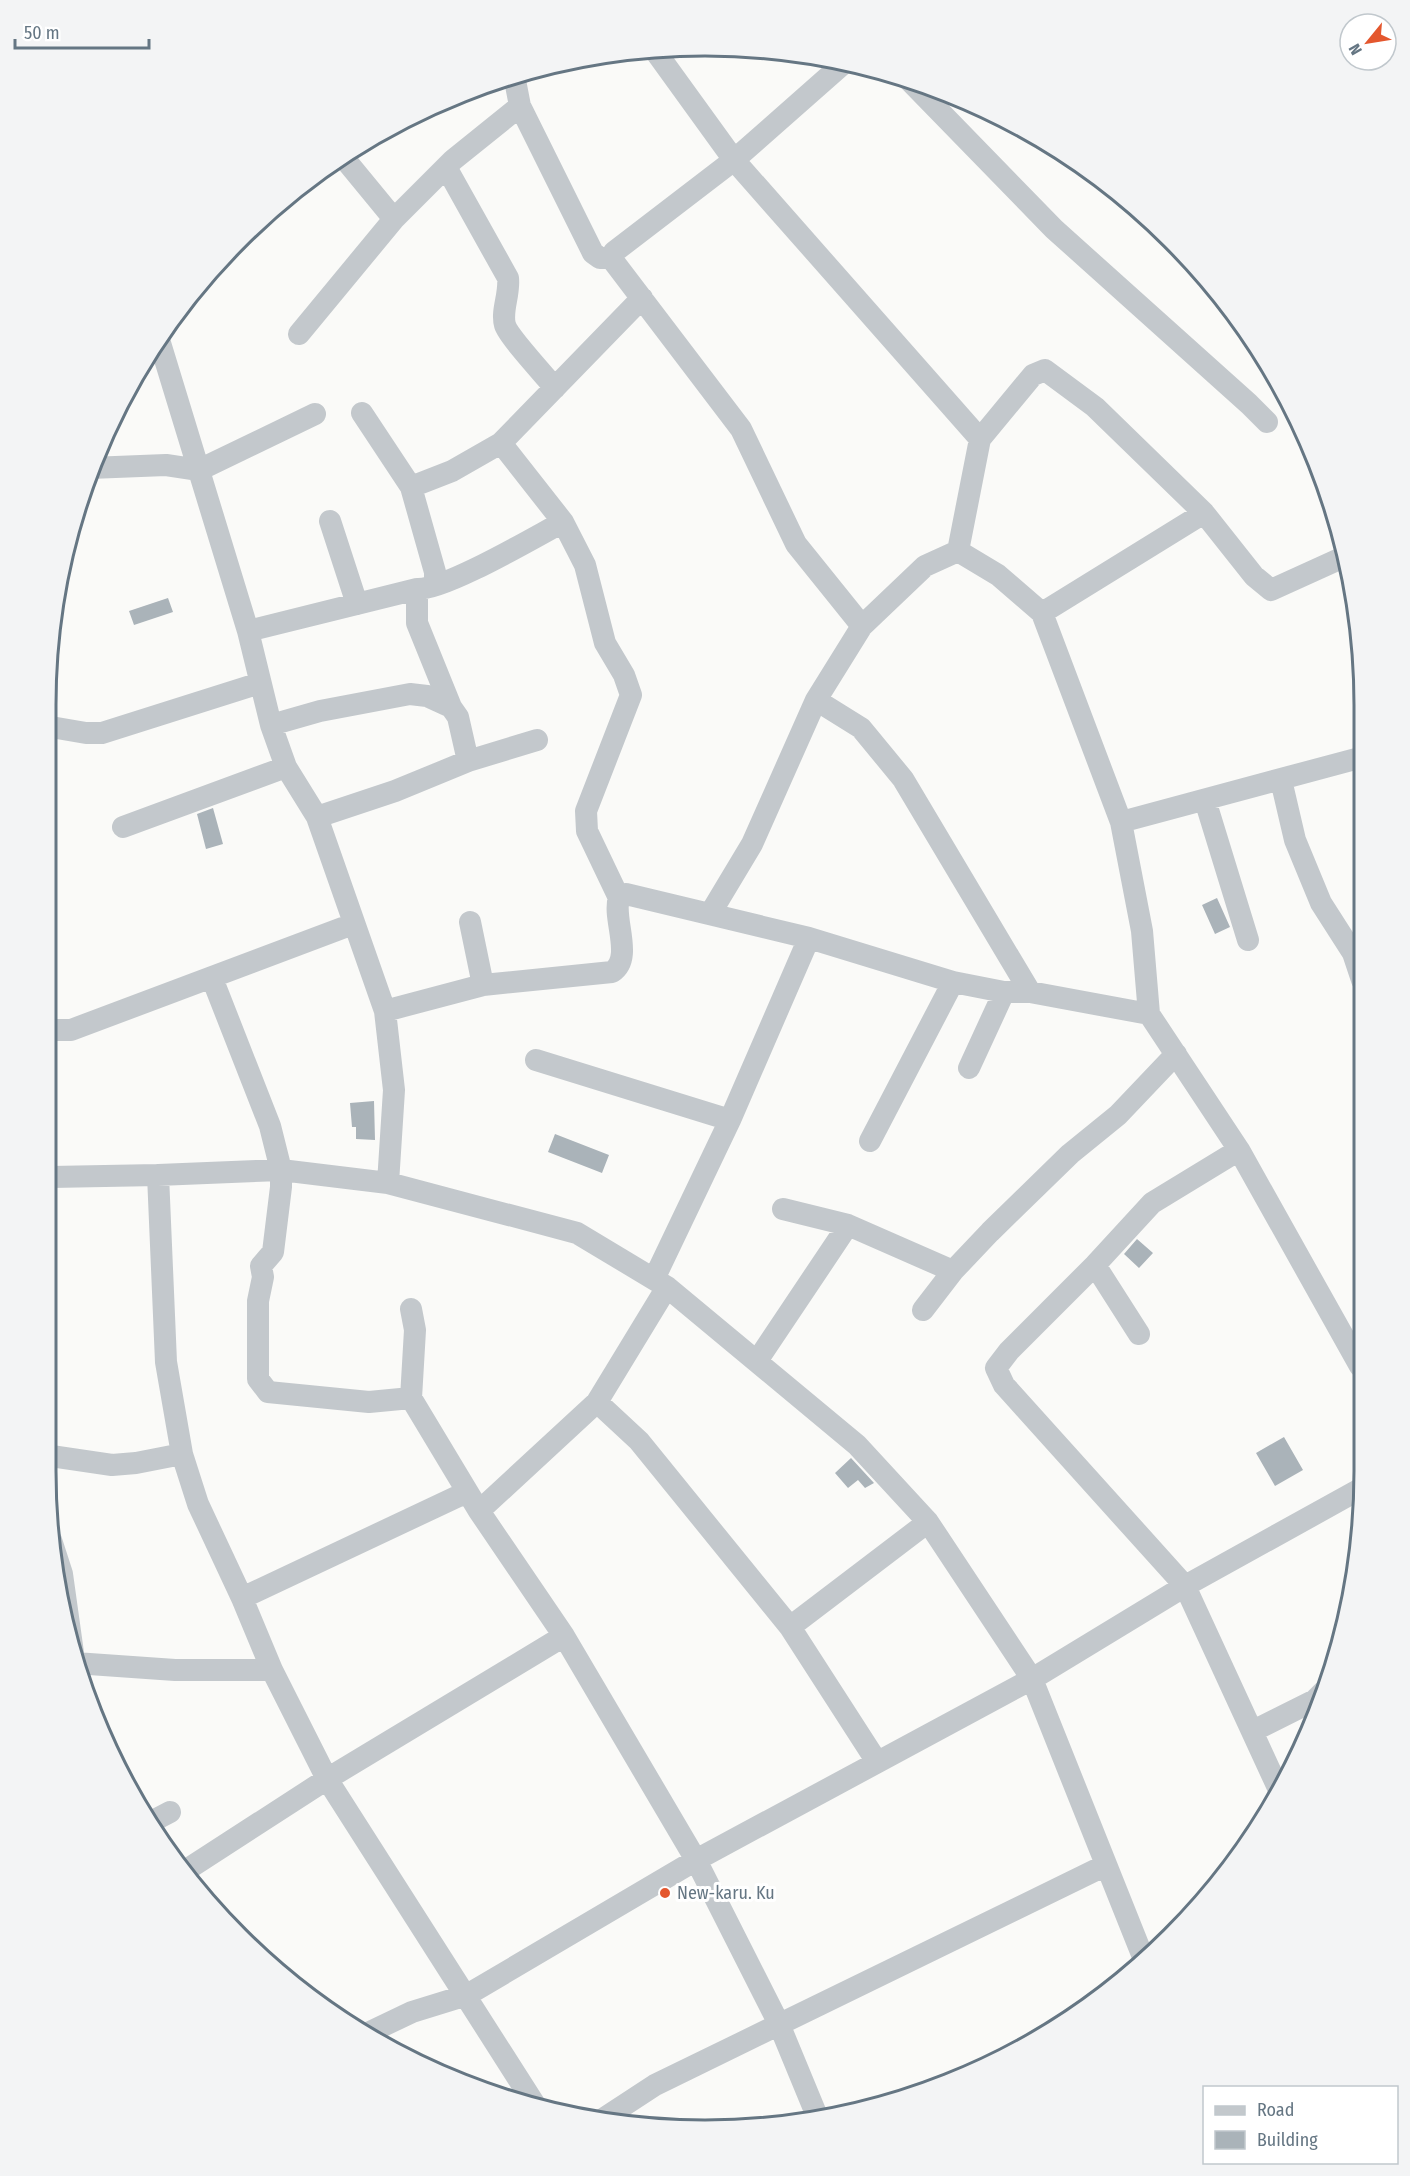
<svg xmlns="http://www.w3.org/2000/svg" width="1410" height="2176" font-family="'Fira Sans Condensed',sans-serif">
<rect width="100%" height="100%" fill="#fafaf8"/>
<path fill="#aab3b9" d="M 168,598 L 173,612 L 134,625 L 129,611 Z
M 213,808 L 223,844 L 206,849 L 197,814 Z
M 1217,898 L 1230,927 L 1215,934 L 1202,905 Z
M 374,1101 L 375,1140 L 356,1139 L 356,1127 L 352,1127 L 350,1103 Z
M 555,1134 L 609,1155 L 602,1173 L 548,1152 Z
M 1137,1239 L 1153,1253 L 1139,1268 L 1124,1254 Z
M 1284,1437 L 1303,1470 L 1275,1486 L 1256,1453 Z
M 851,1458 L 874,1483 L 865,1488 L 858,1480 L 848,1488 L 835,1473 Z"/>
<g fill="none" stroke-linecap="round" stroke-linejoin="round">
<path stroke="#c3c8cc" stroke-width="22" d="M 653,48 L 734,160 L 980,439
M 514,75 L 520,106 L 593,253 L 600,258 L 611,258
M 907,78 L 1054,229 L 1249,404 L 1267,422
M 343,157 L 394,219
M 446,167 L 508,278 C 510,294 501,311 505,325 C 508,336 546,377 555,388
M 611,258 L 741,429 L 796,544 L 862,626
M 611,258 L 614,252 L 734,160 L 844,63
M 299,334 L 394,219 L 453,160 L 520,106
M 160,343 L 248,631 L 271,725 L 286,767 L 317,817 L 385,1011 L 394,1090 L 388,1183
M 362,413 L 411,487 L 435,572 L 435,585
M 90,468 L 166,465 L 199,470 L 315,414
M 411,487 L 452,471 L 501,443 L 642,298
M 330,521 L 357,604
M 958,551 L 998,575 L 1042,613 L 1121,822 L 1142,931 L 1149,1014 L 1239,1150 L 1360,1366
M 958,551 L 980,439 L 1033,375 L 1045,370 L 1095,407 L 1204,513 L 1254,576 L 1271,590 L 1346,556
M 417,589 L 417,623 L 451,707 L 458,717 L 468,761
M 1042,613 L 1204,513
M 248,631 L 417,589 C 445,590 533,538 563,522
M 816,700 L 861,728 L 903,779 L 1030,992
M 271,725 L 320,711 L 410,694 L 427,696 L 451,707
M 51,727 L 86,733 L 102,733 L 260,683
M 1281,780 L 1295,840 L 1321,903 L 1353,953 L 1362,980
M 1205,800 L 1248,940
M 317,817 L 395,791 L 468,761 L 537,740
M 1121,822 L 1363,757
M 123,827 L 286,767
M 619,898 L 626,894 L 809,938 L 953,982 L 1004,992 L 1030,992 L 1149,1014
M 710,914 L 752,844 L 816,700 L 862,626 L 925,566 L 958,551
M 470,922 L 483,985
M 212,978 L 270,1126 L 281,1170 L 281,1187 L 273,1252 L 261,1266 L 263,1277 L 258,1301 L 258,1379 L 268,1392 L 369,1402 L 411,1398
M 385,1011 L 483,985 L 612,972 C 634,958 612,918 619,898 L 587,831 L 586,811 L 631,695 L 624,675 L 605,643 L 585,565 L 563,522 L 501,443
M 51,1030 L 71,1030 L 353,924
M 536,1060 L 730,1120
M 969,1068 L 1004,992
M 870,1141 L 953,982
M 1239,1150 L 1152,1203 L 1095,1265 L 1009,1351 L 996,1368 L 1004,1385 L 1185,1586 L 1279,1790
M 158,1175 L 166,1362 L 182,1454 L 198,1504 L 242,1598 L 272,1670 L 327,1779 L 537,2108
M 51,1177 L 158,1175 L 281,1170 L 388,1183 L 577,1233 L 667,1287 L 857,1445 L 928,1522 L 1032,1679 L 1143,1957
M 783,1209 L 848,1225 L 953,1271
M 1095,1265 L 1139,1334
M 654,1279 L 730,1120 L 809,938
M 411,1309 L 415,1330 L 411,1398 L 479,1511 L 564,1636 L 696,1860 L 779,2024 L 817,2116
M 923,1310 L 953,1271 L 990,1232 L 1070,1154 L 1118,1115 L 1176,1054
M 757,1361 L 848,1225
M 597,1402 L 639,1441 L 790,1627 L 877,1762
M 51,1456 L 112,1465 L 136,1463 L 182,1454
M 479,1511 L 597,1402 L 667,1287
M 51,1540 L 62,1574 L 74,1660
M 242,1598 L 467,1492
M 790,1627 L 928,1522
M 75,1663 L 175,1670 L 272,1670
M 1253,1731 L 1315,1700 L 1323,1692
M 149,1823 L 170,1812
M 187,1875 L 191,1867 L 327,1779 L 564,1636
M 366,2034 L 412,2012 L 467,1995 L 696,1860 L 1032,1679 L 1185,1586 L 1360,1489
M 600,2121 L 655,2085 L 1106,1865"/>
</g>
<circle fill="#e4572e" stroke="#fff" stroke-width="2" cx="665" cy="1893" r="6"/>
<g text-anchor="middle" stroke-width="6" stroke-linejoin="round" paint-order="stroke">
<g font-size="18" fill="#657683" stroke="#fff" text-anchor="start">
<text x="677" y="1899">New-karu. Ku</text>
</g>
</g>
<path d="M0 0H1410V2176H0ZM705 56H705A649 649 0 0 1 1354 705V1471A649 649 0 0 1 705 2120H705A649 649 0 0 1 56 1471V705A649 649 0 0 1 705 56Z" fill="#f3f4f5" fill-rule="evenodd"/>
<path fill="none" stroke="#657683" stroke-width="3" d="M705 56H705A649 649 0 0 1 1354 705V1471A649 649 0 0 1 705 2120H705A649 649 0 0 1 56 1471V705A649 649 0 0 1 705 56Z"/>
<rect x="1203" y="2086" width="195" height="78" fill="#ffffff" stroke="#c1c8cd" stroke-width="1.5"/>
<rect x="1215" y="2106" width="30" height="9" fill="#c3c8cc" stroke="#c1c8cd" stroke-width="1.5"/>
<text x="1257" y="2116" font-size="18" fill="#657683">Road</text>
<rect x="1215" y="2131" width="30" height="18" fill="#aab3b9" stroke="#c1c8cd" stroke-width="1.5"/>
<text x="1257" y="2146" font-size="18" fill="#657683">Building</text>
<g transform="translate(1368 42) rotate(240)"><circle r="28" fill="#ffffff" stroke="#c1c8cd" stroke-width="1.5"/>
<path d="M0-4.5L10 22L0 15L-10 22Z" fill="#e4572e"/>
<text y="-9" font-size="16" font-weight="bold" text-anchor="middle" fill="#657683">N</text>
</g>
<path d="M15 39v9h134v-9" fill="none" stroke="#657683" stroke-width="3"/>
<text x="24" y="39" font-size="18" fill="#657683" stroke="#ffffff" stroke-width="4.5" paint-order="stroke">50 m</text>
</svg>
